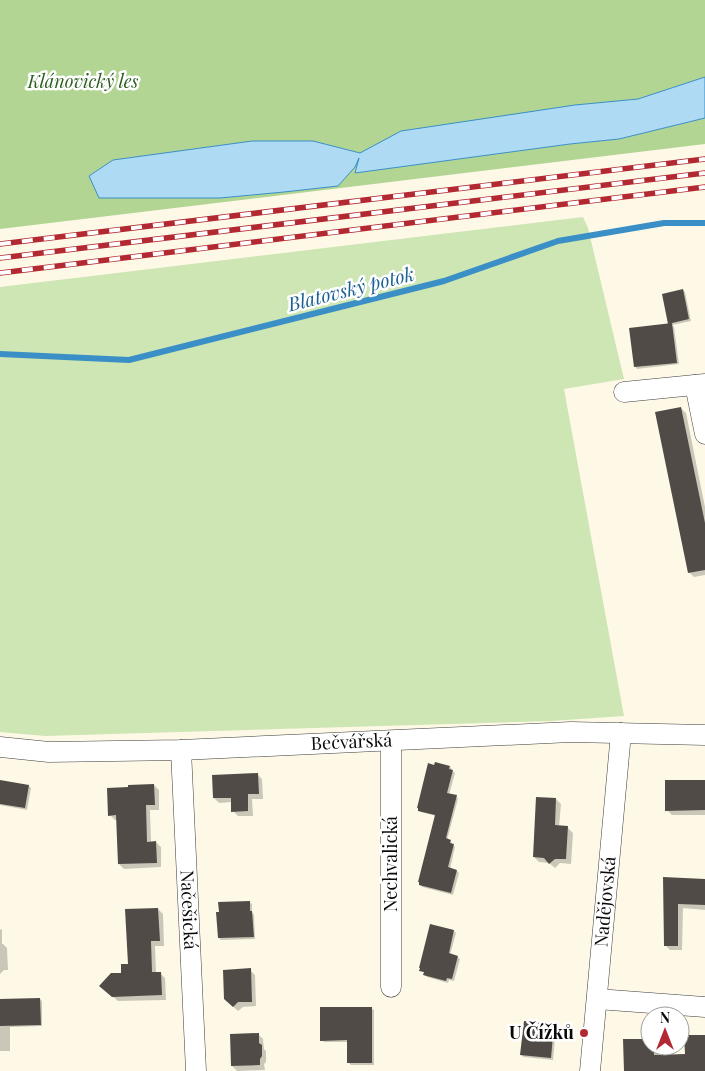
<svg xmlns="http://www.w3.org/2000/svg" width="705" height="1071" font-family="'Playfair Display',serif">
<rect width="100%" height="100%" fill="#fef9e7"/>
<path fill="#cee5b4" d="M 583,217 L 588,228 L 624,379 L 564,389 L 624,716 L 551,721 L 45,736 L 0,732 L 0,287 Z"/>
<path fill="#b2d594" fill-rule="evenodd" d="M 0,0 L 705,0 L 705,77 L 638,99 L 575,105 L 355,173 L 570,144 L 619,139 L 705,118 L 705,144 L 0,229 ZM 313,141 L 360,153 L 89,176 L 113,160 L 226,145 Z"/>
<path fill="#aedaf3" stroke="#398fc6" d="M 705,77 L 705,118 L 619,139 L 570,144 L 355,173 L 359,158 L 355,167 L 338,186 L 284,192 L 220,198 L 99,198 L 89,176 L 113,160 L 252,141 L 313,141 L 360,153 L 401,131 L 575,105 L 638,99 Z"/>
<path fill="#0003" d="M 683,290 L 685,292 L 691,321 L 672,325 L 674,327 L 679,364 L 637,369 L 635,366 L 671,325 Z
M 681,408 L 686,413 L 705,507 L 705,575 L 694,577 L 689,572 Z
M 450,767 L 452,769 L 451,770 L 455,773 L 449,795 L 456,796 L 458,799 L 447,840 L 450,841 L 452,843 L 452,844 L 455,847 L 450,869 L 457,871 L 459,873 L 453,895 L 422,887 L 420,884 L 436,816 L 421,812 L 419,810 Z
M 257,774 L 262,779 L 263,799 L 252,799 L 253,816 L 238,816 L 233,811 L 232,802 L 219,803 L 214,798 Z
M 0,781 L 29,786 L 31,788 L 27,810 L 0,805 Z
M 705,781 L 705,815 L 672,815 L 667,810 Z
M 154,785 L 159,790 L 159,810 L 150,810 L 151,843 L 156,842 L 161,847 L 161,867 L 124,869 L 119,864 L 118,820 L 115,820 L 110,815 Z
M 556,799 L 561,804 L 559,827 L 568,828 L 573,833 L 571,864 L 560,863 L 555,868 L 549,863 L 539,862 L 534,857 Z
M 664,878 L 705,880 L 705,910 L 683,908 L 682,950 L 670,950 L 665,945 Z
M 249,902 L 252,904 L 252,912 L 254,915 L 255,939 L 221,940 L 219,938 Z
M 158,909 L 163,914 L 164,946 L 155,946 L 156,973 L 160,973 L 165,978 L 166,1000 L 118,1001 L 106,991 L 123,974 L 129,965 Z
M 0,929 L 2,930 L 2,944 L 3,944 L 7,948 L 8,970 L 4,970 L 0,974 Z
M 454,931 L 456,933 L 450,955 L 457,957 L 460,959 L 454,981 L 449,980 L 448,983 L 427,977 L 425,975 L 425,973 L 420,970 Z
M 250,970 L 255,975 L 256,1006 L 243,1007 L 238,1011 L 230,1004 Z
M 40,999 L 42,1001 L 42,1026 L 10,1027 L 10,1051 L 0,1051 L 0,1000 Z
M 371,1008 L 374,1010 L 374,1065 L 351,1065 L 349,1063 L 349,1042 L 324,1042 L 321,1040 Z
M 554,1025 L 556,1027 L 553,1060 L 524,1057 L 521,1055 Z
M 258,1034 L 263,1039 L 264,1049 L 266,1051 L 266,1062 L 264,1064 L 265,1070 L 237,1071 L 232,1066 Z
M 705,1036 L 705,1071 L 625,1071 L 650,1040 L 650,1046 L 658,1046 L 658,1057 L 686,1056 Z"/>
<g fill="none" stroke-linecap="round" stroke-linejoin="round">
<path stroke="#398fc6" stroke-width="6" d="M 0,354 L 129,360 L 444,281 L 558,241 L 664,223 L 705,223"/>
</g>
<path fill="#514b47" d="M 683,289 L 689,319 L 668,324 L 662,294 Z
M 672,323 L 677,363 L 634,367 L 629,328 Z
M 681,407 L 705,523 L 705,570 L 688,573 L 655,412 Z
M 435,762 L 450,766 L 449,769 L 453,770 L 447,793 L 457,795 L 446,838 L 451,840 L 450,843 L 454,844 L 448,867 L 457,870 L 451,893 L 419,885 L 419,882 L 418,882 L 435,815 L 418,811 L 418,808 L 417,808 L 428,763 L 434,765 Z
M 258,773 L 259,794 L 248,794 L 248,811 L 231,812 L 231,798 L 213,798 L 212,775 Z
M 0,780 L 29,785 L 25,808 L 0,804 Z
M 665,780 L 705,780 L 705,810 L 665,811 Z
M 154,784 L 155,805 L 146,805 L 147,842 L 156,841 L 157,863 L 118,864 L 116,815 L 108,816 L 107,788 L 128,787 L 128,785 Z
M 536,797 L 556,798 L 555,825 L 568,826 L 566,859 L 555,859 L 549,864 L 544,858 L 533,857 Z
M 663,877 L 705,879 L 705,905 L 678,904 L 678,946 L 664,946 Z
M 250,901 L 250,911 L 252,911 L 254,937 L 218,938 L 216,912 L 219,912 L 218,902 Z
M 158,908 L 160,941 L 151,941 L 152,972 L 161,972 L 162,995 L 112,997 L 99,986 L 111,973 L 121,973 L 121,964 L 128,964 L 125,909 Z
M 430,924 L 454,930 L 449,953 L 458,956 L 452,979 L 447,978 L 446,981 L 423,975 L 424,972 L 419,971 L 420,968 L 419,968 Z
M 251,968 L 252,1002 L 238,1002 L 233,1007 L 224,999 L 223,970 Z
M 40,998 L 41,1025 L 0,1026 L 0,999 Z
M 320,1007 L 372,1007 L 372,1063 L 347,1063 L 347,1040 L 320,1041 Z
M 524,1021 L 554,1024 L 551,1058 L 520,1055 Z
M 259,1033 L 259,1043 L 262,1045 L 262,1056 L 260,1059 L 260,1065 L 231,1066 L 230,1034 Z
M 684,1035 L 705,1035 L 705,1071 L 624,1071 L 623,1039 L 650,1039 L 650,1046 L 654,1046 L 654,1055 L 685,1054 Z"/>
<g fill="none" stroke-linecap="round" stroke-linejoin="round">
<g stroke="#3c3c3c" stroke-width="21">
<g id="street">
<path d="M 695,385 L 705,434"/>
<path d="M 624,392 L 705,384"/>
<path id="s1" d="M 0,747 L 49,752 L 181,750 L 571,732 L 705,735"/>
<path id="s2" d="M 181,750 L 196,1071"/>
<path d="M 391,987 L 391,741"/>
<path d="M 597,999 L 705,1007"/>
<path id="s3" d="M 590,1071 L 621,733"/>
</g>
</g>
<use href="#street" stroke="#fff" stroke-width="20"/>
<g stroke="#b22932" stroke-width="5.5">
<path id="rail" d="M 0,244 L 705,159
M 0,258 L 705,173
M 0,273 L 705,187"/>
</g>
<use href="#rail" stroke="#fff" stroke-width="4" stroke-dasharray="11" stroke-linecap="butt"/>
</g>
<circle fill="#b22932" stroke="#fff" stroke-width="2" cx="584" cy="1033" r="5"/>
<g text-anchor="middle" stroke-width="5" stroke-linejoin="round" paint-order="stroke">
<g font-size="18" font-style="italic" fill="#2c5d1e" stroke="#fff">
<text x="83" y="88">Klánovický les</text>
</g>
<g font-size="18" fill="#090909" stroke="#fff">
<text dy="6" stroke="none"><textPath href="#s1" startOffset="352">Bečvářská</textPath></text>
<text transform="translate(391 864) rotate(-90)" y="6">Nechvalická</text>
<text dy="6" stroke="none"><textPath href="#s3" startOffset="170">Nadějovská</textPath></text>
<text dy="6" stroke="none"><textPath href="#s2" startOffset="160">Načešická</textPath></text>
</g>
<g font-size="18" font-weight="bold" fill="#090909" stroke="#fff" text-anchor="end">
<text x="574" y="1039">U Čížků</text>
</g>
<g font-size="19" font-style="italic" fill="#1a6094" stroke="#fff">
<text transform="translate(351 289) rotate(-14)" y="7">Blatovský potok</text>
</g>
</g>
<g transform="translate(665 1031)"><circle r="24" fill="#ffffff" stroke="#9d9d9d"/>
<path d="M0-4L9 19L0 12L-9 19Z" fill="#b22932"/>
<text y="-8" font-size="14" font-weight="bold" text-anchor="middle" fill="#090909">N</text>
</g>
</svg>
